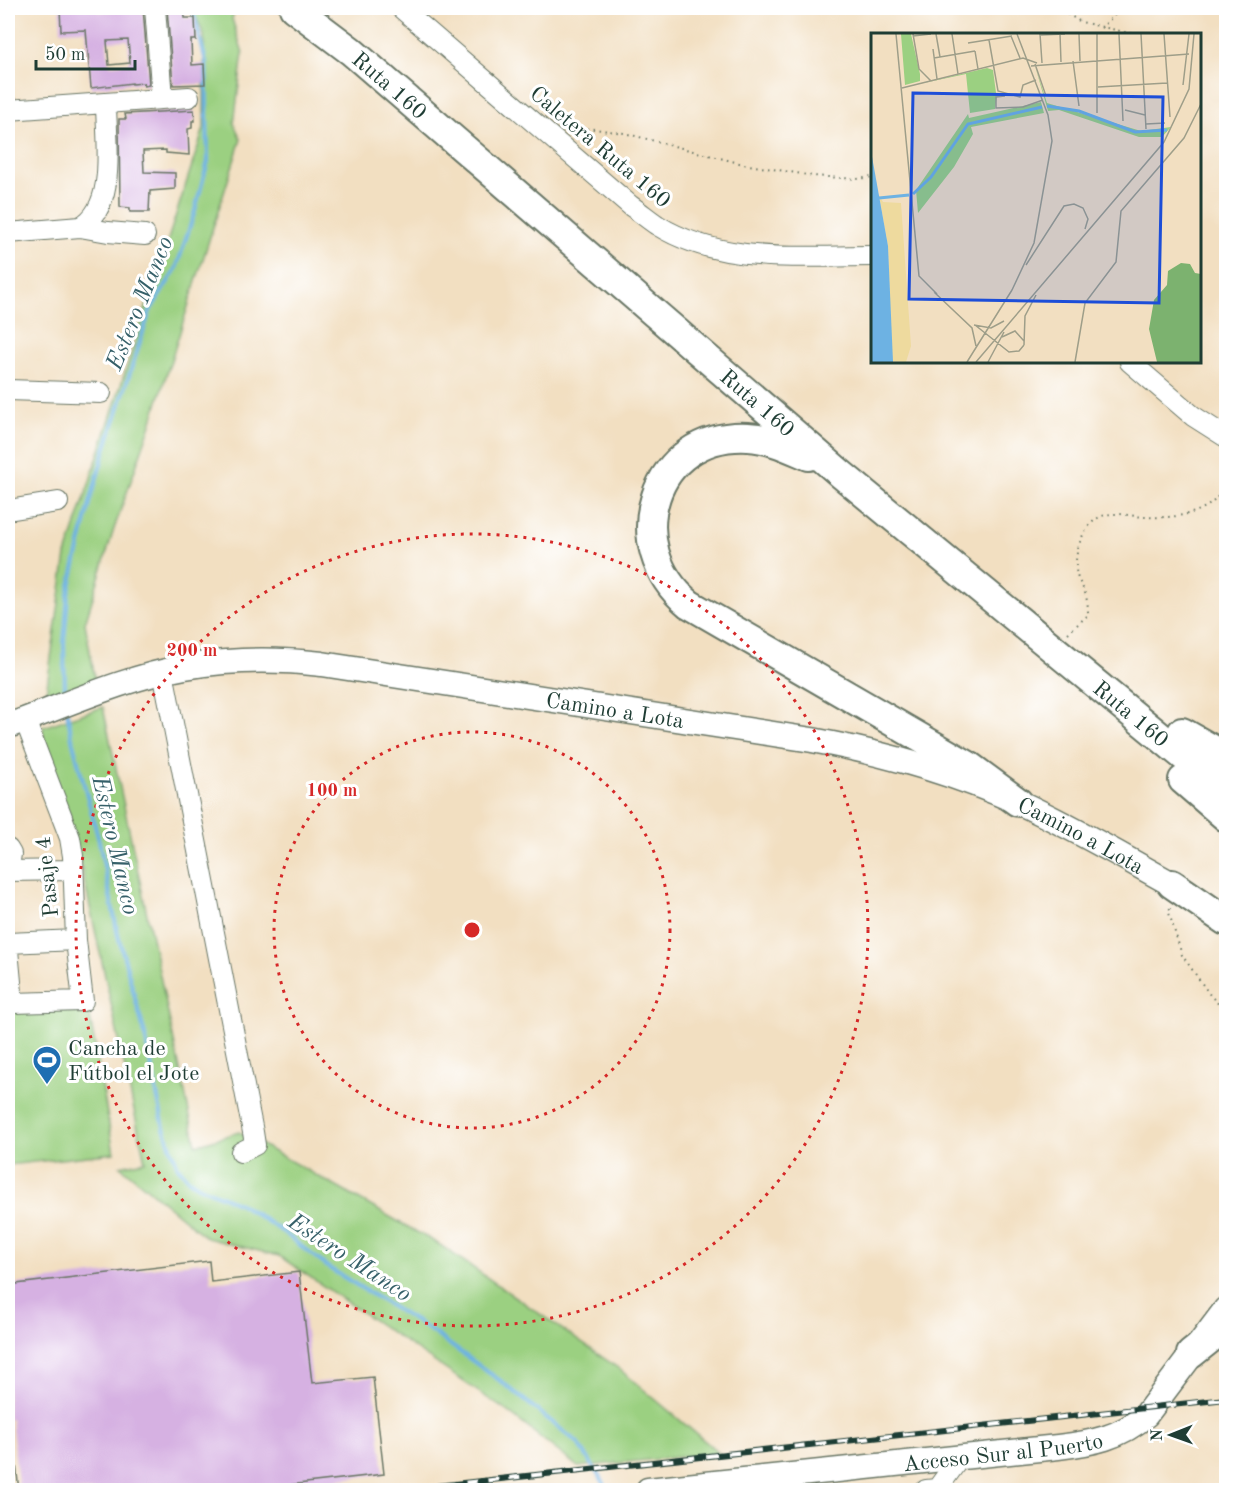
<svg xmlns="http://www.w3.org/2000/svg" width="1234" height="1498" font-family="'Old Standard TT',serif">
<rect width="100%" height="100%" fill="#fff"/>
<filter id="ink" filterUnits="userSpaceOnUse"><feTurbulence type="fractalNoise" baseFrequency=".0167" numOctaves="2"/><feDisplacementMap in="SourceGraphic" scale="12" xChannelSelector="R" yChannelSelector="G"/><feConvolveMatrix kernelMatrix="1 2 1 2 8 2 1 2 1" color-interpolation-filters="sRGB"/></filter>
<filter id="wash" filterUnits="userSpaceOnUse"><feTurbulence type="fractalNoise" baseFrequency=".008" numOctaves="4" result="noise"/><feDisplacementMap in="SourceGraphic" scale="24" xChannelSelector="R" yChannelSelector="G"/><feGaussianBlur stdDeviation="1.35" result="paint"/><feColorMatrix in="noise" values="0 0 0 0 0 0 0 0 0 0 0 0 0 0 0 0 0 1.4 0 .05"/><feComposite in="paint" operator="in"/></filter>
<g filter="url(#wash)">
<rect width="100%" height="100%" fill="#f2dfc1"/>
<path fill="#9bd081" stroke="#5d865a" stroke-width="1.5" d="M 192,8 L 235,8 L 232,19 L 243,53 L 234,124 L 241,139 L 149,430 L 114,529 L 85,623 L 96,685 L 44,706 L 66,555 L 204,128 L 204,35 Z
M 103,707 L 196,1145 L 239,1132 L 440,1245 L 618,1368 L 719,1453 L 578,1467 L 508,1412 L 279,1256 L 207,1238 L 120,1166 L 145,1161 L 79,856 L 44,745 L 43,727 Z
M 8,997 L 88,1006 L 114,1153 L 8,1165 Z"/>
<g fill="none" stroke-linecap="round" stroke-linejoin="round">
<path stroke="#6db2e3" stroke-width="4" d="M 65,695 L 64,643 L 68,594 L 91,499 L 104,453 L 150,311 L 176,269 L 194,214 L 208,161 L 206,62 L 194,15 L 194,8
M 67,712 L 73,743 L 99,841 L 118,935 L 144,1031 L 164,1128 L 178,1167 L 189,1180 L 200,1187 L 242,1205 L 283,1232 L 329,1268 L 428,1329 L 502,1382 L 578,1443 L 604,1483 L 606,1490"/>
</g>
<g id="blocks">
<path fill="#d6b1e2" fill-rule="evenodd" d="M 60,8 L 97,8 L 98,12 L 143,8 L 149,85 L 144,86 L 144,83 L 132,84 L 132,83 L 91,88 L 86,30 L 61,31 ZM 128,40 L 130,63 L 109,65 L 107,41 Z
M 167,8 L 184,8 L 185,18 L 195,18 L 196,40 L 191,40 L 192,65 L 204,64 L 205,84 L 173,85 Z
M 194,110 L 195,121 L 192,121 L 192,128 L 188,129 L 189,155 L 166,153 L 166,150 L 143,151 L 144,172 L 175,173 L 175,189 L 150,191 L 149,212 L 130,212 L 130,208 L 120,207 L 119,119 L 126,119 L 125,114 Z
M 209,1261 L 211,1282 L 299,1272 L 312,1383 L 373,1377 L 384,1474 L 237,1491 L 19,1491 L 11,1419 L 8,1420 L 8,1285 Z"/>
</g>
</g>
<g filter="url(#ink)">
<use href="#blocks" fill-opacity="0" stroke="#697665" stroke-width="1.5"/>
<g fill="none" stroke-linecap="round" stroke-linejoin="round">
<g stroke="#697665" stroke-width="22">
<path id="minor" d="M 155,8 L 162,98
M 401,8 L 631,206 C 640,212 648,219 657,225 C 721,265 801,256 872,256
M 8,110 L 189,97
M 80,227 C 118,207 106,139 106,103
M 8,233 L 80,227 L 108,232 L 145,235
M 1130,362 L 1193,416 L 1226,437
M 8,390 L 101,393
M 8,510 L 58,502
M 163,672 L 253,1132 L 255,1145 L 241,1152
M 8,849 L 11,854 L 8,873
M 8,871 L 72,870
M 8,943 L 76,940
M 8,950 L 13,1003 L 83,1001 L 76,940 L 73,856 L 70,838 L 25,720
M 926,1490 L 937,1489 L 961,1456"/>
</g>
<g stroke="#697665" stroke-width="27">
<g id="major">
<path id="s1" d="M 8,726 C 66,705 124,678 185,667 C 231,659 277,659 322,664 L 812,740 C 883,753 952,772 1018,802 C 1071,826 1121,856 1172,884"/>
<path id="s2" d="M 648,1490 L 1058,1447 C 1092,1443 1120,1438 1146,1415 L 1226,1309"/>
</g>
</g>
<g stroke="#697665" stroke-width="32">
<g id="highway">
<path id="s3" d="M 294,8 L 351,51 L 841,474 L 1226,791"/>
<path d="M 809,456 C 790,448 770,438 748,437 C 652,432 618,546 689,604 L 969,766 L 1018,802"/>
<path d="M 1182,732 L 1226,757"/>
<path d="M 1183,780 L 1226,817"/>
<path d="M 1172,884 L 1226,921"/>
<path d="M 1191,1354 L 1226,1326"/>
</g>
</g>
<path stroke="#697665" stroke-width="2" stroke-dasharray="1.5 4.5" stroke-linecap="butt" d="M 1057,8 L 1081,22 L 1133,34
M 1099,34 L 1102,27 L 1122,8
M 570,132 L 579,127 L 624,133 L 743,164 L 813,176 L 857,179 L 872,177
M 1068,633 L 1088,615 C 1088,610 1088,603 1086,597 C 1084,585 1076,582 1076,567 C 1075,550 1083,527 1098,518 C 1111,510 1130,516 1144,517 C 1168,518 1197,517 1215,500 C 1220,495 1223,486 1226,480
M 1170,908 L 1169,913 L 1182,955 L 1210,995 L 1226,1012"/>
<use href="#minor" stroke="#fff" stroke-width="20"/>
<use href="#major" stroke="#fff" stroke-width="24"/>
<use href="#highway" stroke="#fff" stroke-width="28"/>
<g stroke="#1f3d34" stroke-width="6">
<path id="rail" d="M 400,1490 L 1226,1399"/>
</g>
<use href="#rail" stroke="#fff" stroke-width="4" stroke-dasharray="11" stroke-linecap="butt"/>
</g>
</g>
<g fill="none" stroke="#d62828" stroke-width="3" stroke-dasharray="3 6">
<circle cx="472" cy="930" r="198"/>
<circle cx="472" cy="930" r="396"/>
</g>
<defs>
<g id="stadium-pin" transform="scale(1.5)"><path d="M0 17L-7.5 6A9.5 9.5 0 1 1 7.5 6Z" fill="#1f6fb2" stroke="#fff"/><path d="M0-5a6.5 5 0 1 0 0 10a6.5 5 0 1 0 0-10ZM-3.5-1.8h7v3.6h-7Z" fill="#fff"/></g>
</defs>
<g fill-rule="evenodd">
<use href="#stadium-pin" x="47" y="1060"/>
</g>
<g text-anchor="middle" stroke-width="6" stroke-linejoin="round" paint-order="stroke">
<g font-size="22" fill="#1f3d34" stroke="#fff">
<text dy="8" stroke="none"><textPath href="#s3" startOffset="123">Ruta 160</textPath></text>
<text transform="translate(601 146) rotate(40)" y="8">Caletera Ruta 160</text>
<text dy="8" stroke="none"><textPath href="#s3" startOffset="609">Ruta 160</textPath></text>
<text dy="8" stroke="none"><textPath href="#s1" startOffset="621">Camino a Lota</textPath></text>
<text dy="8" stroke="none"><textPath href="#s3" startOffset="1095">Ruta 160</textPath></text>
<text dy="8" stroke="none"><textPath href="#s1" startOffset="1107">Camino a Lota</textPath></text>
<text transform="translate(46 877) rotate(-96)" y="8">Pasaje 4</text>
<text dy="8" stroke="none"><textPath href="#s2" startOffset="357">Acceso Sur al Puerto</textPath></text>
</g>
<g font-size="22" fill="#1f3d34" stroke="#fff" text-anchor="start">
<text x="68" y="1055">Cancha de<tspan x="68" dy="25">Fútbol el Jote</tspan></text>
</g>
<g font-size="24" font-style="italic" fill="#366069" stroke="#fff">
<text transform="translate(139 303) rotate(-68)" y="8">Estero Manco</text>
<text transform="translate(116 845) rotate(77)" y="8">Estero Manco</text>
<text transform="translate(350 1257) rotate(33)" y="8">Estero Manco</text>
</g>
</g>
<g transform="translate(871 33)">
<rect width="330" height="330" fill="#f2dfc1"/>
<path d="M 30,1 L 40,1 L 49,41 L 49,48 L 34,52 ZM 164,33 L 176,70 L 270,98 L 300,94 L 291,104 L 268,104 L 188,77 L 177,78 ZM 116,35 L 122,37 L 125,60 L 133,60 L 126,63 L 124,76 L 99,80 L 95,41 L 48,51 ZM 170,69 L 173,80 L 100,94 L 102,101 L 83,134 L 47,180 L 45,157 L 97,81 L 98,85 Z" fill="#9bd081"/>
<path d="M 310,230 L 319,231 L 324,240 L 330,241 L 330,329 L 286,329 L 278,296 L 283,267 L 296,252 L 297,238 Z" fill="#7cb26f"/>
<path d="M 8,162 L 12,169 L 30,170 L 40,313 L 35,329 L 21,328 L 17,213 Z" fill="#eeda9e"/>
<path d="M 0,118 L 17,213 L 22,329 L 0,329 Z" fill="#6db2e3"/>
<path fill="none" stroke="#6db2e3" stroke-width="3" d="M 176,73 L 208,78 L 264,99 L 296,97M 42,161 L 60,144 L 97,91 L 171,74M 8,165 L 38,162"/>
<path fill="none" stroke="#9e9e89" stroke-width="1.5" d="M 25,1 L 48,243 L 66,261M 42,1 L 48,36 L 60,48M 65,1 L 69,24M 81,1 L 87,41M 169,1 L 171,30M 189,1 L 190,29M 208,1 L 209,28M 248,1 L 252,88M 270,1 L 275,96M 293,1 L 299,84M 170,2 L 194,1M 42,3 L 60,1M 140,3 L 149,25M 118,7 L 127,58 L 149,64 L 152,52 L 165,47M 97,10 L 141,3M 62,16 L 66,46M 104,18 L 107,36M 63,25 L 104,18M 202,28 L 208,73M 164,31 L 175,63M 160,33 L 318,21M 312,52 L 318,1M 227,54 L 296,50M 31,55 L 152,25 L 166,30M 134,63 L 125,64 L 125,75 L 152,74 L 172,67M 254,77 L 274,82M 226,80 L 226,1M 275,91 L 294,90M 155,232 L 193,173 L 203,171 L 212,175 L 217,186 L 214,196M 141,257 L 163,210 L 181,108 L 177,82 L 146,1M 63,259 L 101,295 L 105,313M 103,292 L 120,295 L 133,288M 104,292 L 138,319 L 148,318 L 153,312M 131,304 L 144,298 L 153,308M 153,312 L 154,283 L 165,262M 96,329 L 141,257M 105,329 L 293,109 L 318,56 L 323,1M 117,329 L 133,299M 204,329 L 214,270 L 245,229 L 250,178 L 313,105 L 330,71"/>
<path fill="#1d4ed8" fill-opacity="0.15" stroke="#1d4ed8" stroke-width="3" d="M 42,60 L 292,64 L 288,270 L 38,266 Z"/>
<rect width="330" height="330" fill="none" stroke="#1f3d34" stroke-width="3"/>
</g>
<circle cx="472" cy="930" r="9" fill="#d62828" stroke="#fff" stroke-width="3"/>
<g font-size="18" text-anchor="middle" font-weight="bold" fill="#d62828" stroke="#fff" stroke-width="6" stroke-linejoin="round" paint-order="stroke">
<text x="192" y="656">200 m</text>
<text x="332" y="796">100 m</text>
</g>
<rect width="1234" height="1498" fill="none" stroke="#fff" stroke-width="30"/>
<g transform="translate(1171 1435) rotate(269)" stroke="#ffffff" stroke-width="4.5" paint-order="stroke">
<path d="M0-4.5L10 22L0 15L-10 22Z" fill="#1f3d34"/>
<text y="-9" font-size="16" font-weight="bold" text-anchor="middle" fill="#1f3d34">N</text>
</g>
<path d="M36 60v9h99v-9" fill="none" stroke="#1f3d34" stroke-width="3"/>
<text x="45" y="60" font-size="18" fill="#1f3d34" stroke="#ffffff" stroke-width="4.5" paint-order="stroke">50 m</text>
</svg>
